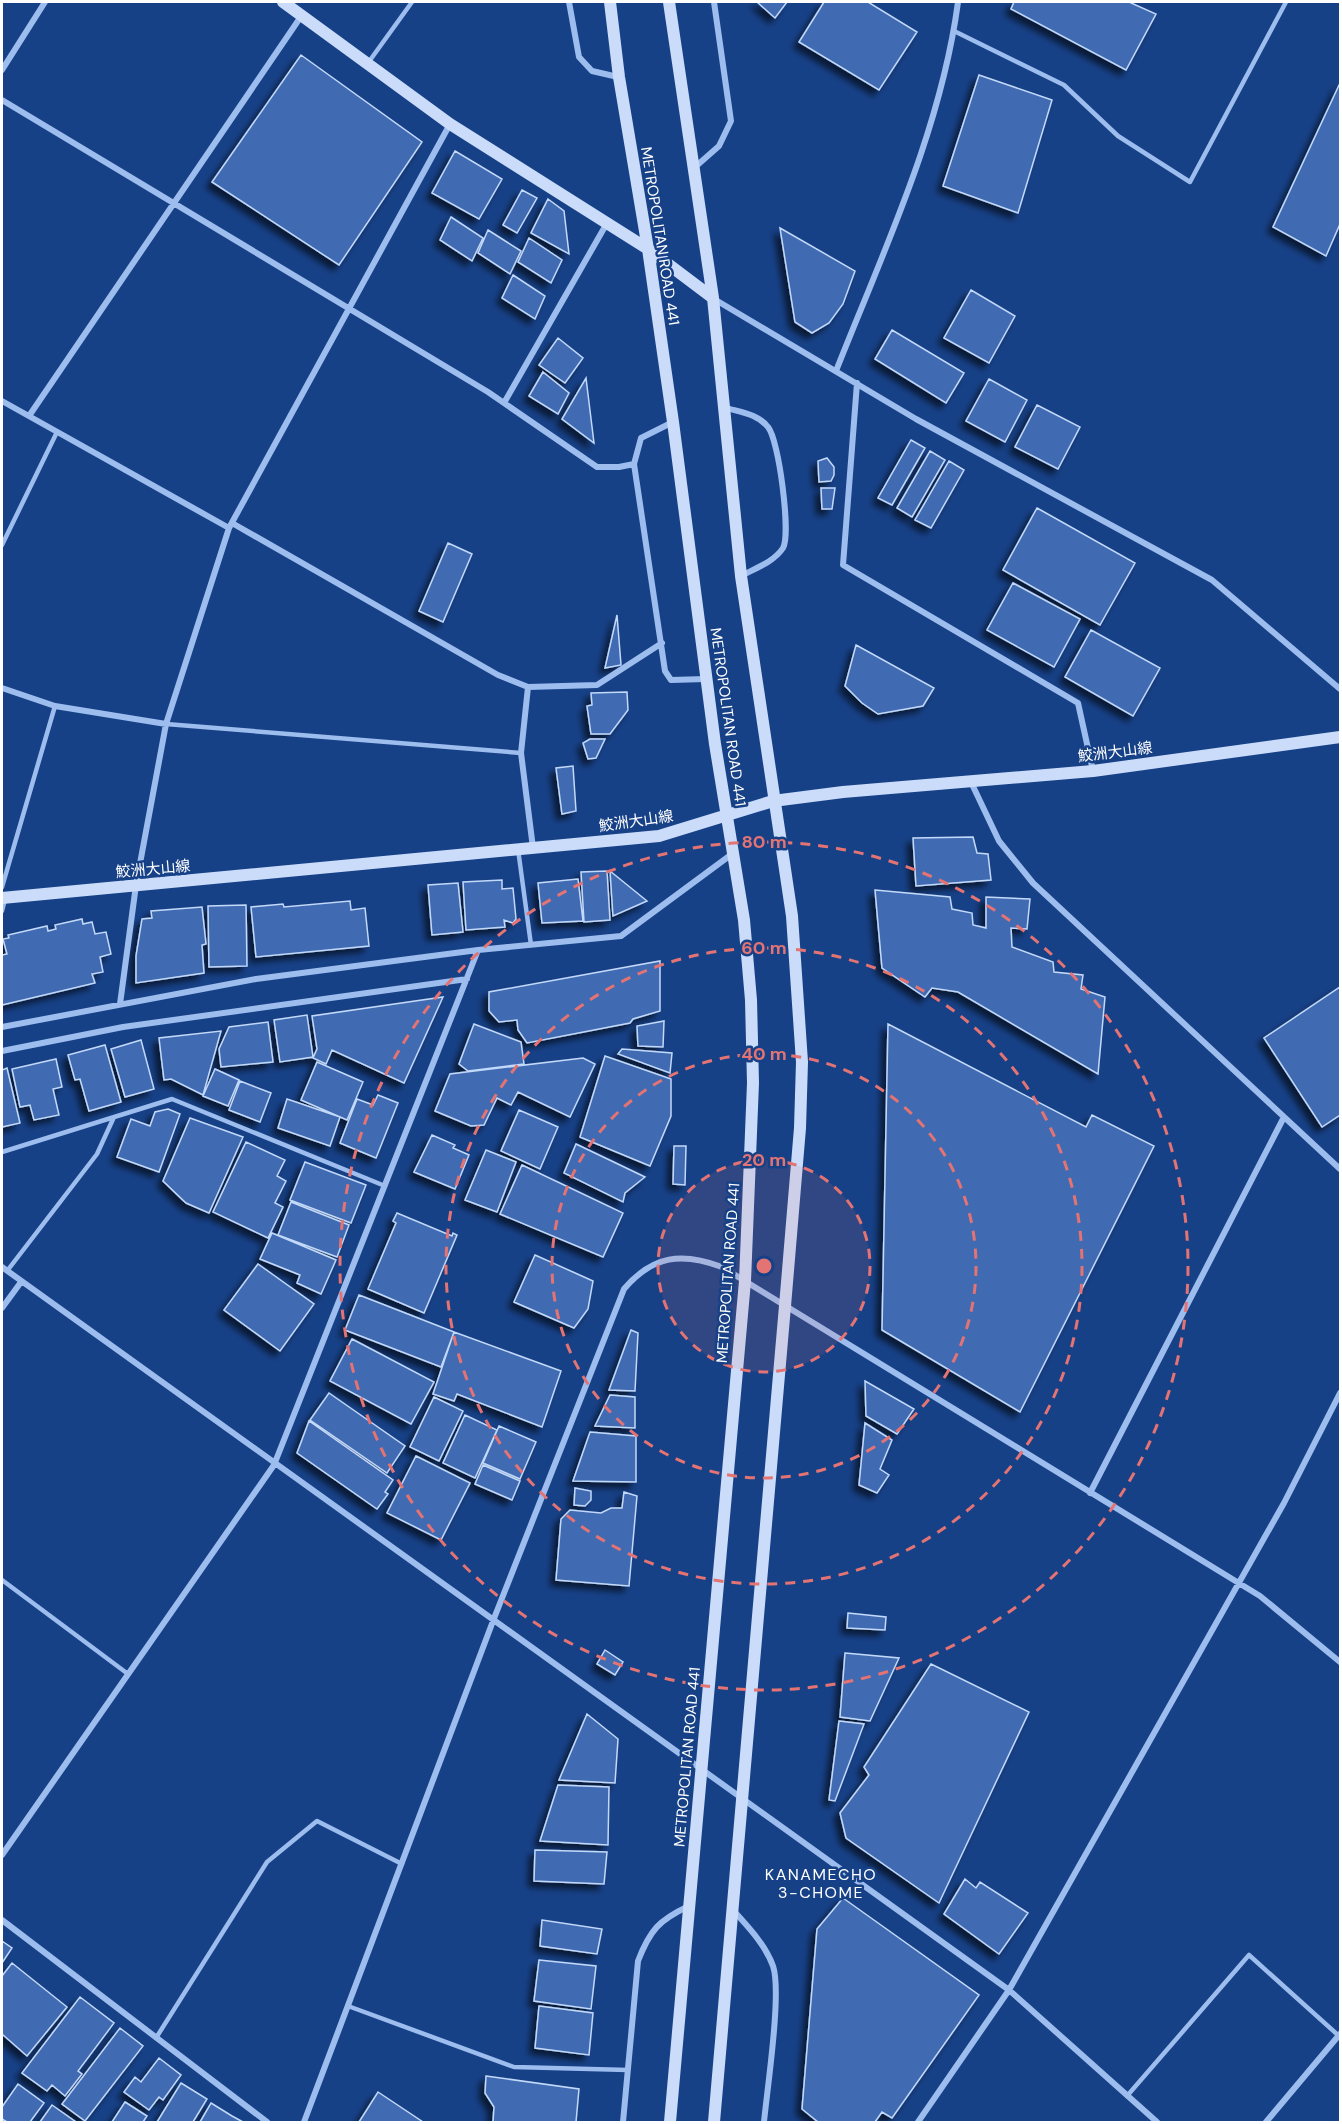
<svg xmlns="http://www.w3.org/2000/svg" width="1342" height="2124" font-family="'DM Sans','Noto Sans JP',sans-serif">
<defs>
<filter id="shadow"><feDropShadow dx="-5.5" dy="5.5" stdDeviation="3" flood-color="#0009"/></filter>
</defs>
<rect width="100%" height="100%" fill="#174187"/>
<path fill="#3f6ab1" stroke="#c3d9fa" stroke-width="1.5" filter="url(#shadow)" d="M 757,2 L 787,2 L 775,18 Z
M 824,2 L 868,2 L 917,32 L 879,90 L 799,42 Z
M 1014,2 L 1129,2 L 1156,14 L 1126,70 L 1011,9 Z
M 301,55 L 422,142 L 339,265 L 212,182 Z
M 979,75 L 1052,100 L 1018,213 L 943,186 Z
M 1340,83 L 1340,224 L 1326,256 L 1273,227 Z
M 455,151 L 502,179 L 479,219 L 432,193 Z
M 522,190 L 537,198 L 517,233 L 503,225 Z
M 548,199 L 564,211 L 569,254 L 531,233 Z
M 451,217 L 483,238 L 472,261 L 440,240 Z
M 780,228 L 855,271 L 843,304 L 829,323 L 812,333 L 795,322 Z
M 488,230 L 521,251 L 510,274 L 478,253 Z
M 529,238 L 562,260 L 551,283 L 518,262 Z
M 513,275 L 545,296 L 535,319 L 502,298 Z
M 971,290 L 1015,316 L 989,363 L 944,338 Z
M 892,330 L 964,373 L 946,403 L 875,359 Z
M 558,338 L 583,358 L 565,383 L 539,365 Z
M 543,372 L 569,393 L 558,414 L 529,396 Z
M 586,378 L 594,443 L 562,419 Z
M 989,379 L 1027,400 L 1005,442 L 966,421 Z
M 1037,405 L 1080,427 L 1058,469 L 1015,447 Z
M 911,440 L 925,448 L 892,505 L 878,498 Z
M 930,451 L 945,460 L 912,517 L 897,508 Z
M 827,458 L 834,467 L 834,475 L 831,481 L 819,482 L 818,461 Z
M 949,461 L 964,470 L 931,528 L 915,520 Z
M 821,488 L 835,488 L 832,509 L 822,509 Z
M 1037,508 L 1135,563 L 1100,625 L 1003,570 Z
M 448,543 L 472,554 L 443,622 L 419,611 Z
M 1013,583 L 1080,619 L 1054,667 L 987,630 Z
M 617,615 L 621,665 L 605,668 Z
M 1091,630 L 1160,668 L 1133,716 L 1065,677 Z
M 856,645 L 934,688 L 923,706 L 878,714 L 862,703 L 845,686 Z
M 627,692 L 628,710 L 610,734 L 591,734 L 587,706 L 592,705 L 591,693 Z
M 590,739 L 605,739 L 596,758 L 588,759 L 583,743 Z
M 573,766 L 576,811 L 562,814 L 556,768 Z
M 973,837 L 977,853 L 988,854 L 991,880 L 916,886 L 913,838 Z
M 607,871 L 610,920 L 584,922 L 581,872 Z
M 610,871 L 647,901 L 613,916 Z
M 578,879 L 583,921 L 542,923 L 538,883 Z
M 502,880 L 502,889 L 513,888 L 516,919 L 513,923 L 504,920 L 505,927 L 466,930 L 463,882 Z
M 458,883 L 463,932 L 432,935 L 428,885 Z
M 875,890 L 950,897 L 952,909 L 972,913 L 973,925 L 986,928 L 986,897 L 1030,899 L 1027,929 L 1011,928 L 1012,947 L 1053,962 L 1054,972 L 1083,975 L 1081,989 L 1105,997 L 1098,1074 L 958,992 L 932,988 L 925,997 L 882,968 Z
M 350,901 L 351,910 L 365,908 L 369,946 L 256,957 L 251,907 L 283,904 L 284,907 Z
M 246,905 L 247,966 L 209,967 L 208,906 Z
M 202,907 L 206,944 L 202,945 L 204,973 L 136,983 L 136,956 L 142,919 L 152,918 L 151,911 Z
M 82,919 L 83,924 L 92,922 L 95,934 L 106,932 L 111,954 L 100,957 L 103,972 L 92,974 L 95,983 L 2,1005 L 2,955 L 7,954 L 3,939 L 9,938 L 8,935 L 47,926 L 48,931 L 56,929 L 55,925 Z
M 660,961 L 660,1011 L 633,1019 L 630,1023 L 527,1043 L 518,1030 L 517,1020 L 499,1022 L 489,1011 L 489,992 Z
M 1340,987 L 1340,1115 L 1322,1127 L 1264,1038 Z
M 443,997 L 404,1083 L 332,1050 L 326,1064 L 313,1058 L 317,1049 L 312,1016 Z
M 307,1015 L 313,1057 L 280,1062 L 274,1020 Z
M 664,1021 L 663,1047 L 638,1046 L 637,1026 Z
M 268,1022 L 273,1062 L 221,1067 L 219,1049 L 229,1027 Z
M 474,1024 L 521,1042 L 524,1064 L 468,1071 L 459,1064 Z
M 888,1024 L 1086,1127 L 1092,1115 L 1154,1146 L 1020,1412 L 882,1330 Z
M 221,1031 L 203,1095 L 171,1079 L 164,1080 L 159,1038 Z
M 141,1040 L 154,1089 L 125,1097 L 111,1049 Z
M 105,1045 L 121,1102 L 89,1111 L 80,1079 L 75,1080 L 68,1055 Z
M 622,1049 L 672,1053 L 670,1073 L 618,1054 Z
M 605,1056 L 671,1079 L 671,1116 L 650,1166 L 580,1137 Z
M 583,1058 L 595,1064 L 570,1117 L 518,1092 L 511,1105 L 497,1098 L 484,1125 L 471,1126 L 435,1111 L 450,1074 Z
M 56,1059 L 62,1087 L 53,1089 L 59,1115 L 34,1120 L 30,1105 L 20,1107 L 12,1069 Z
M 317,1062 L 363,1082 L 347,1120 L 301,1100 Z
M 7,1068 L 20,1123 L 2,1127 L 2,1070 Z
M 215,1069 L 239,1080 L 228,1106 L 203,1096 Z
M 240,1081 L 271,1093 L 260,1122 L 229,1110 Z
M 378,1095 L 398,1103 L 376,1158 L 340,1143 L 357,1099 L 373,1105 Z
M 287,1099 L 340,1117 L 330,1146 L 278,1128 Z
M 168,1109 L 180,1114 L 159,1172 L 117,1157 L 131,1119 L 150,1126 L 155,1112 Z
M 519,1110 L 558,1127 L 540,1169 L 501,1151 Z
M 190,1118 L 243,1137 L 209,1213 L 186,1203 L 163,1181 Z
M 432,1135 L 455,1145 L 453,1148 L 469,1155 L 455,1189 L 414,1172 Z
M 246,1142 L 285,1160 L 277,1176 L 286,1181 L 275,1203 L 283,1207 L 268,1238 L 213,1212 Z
M 576,1144 L 645,1177 L 625,1193 L 623,1202 L 564,1173 Z
M 674,1146 L 686,1146 L 685,1185 L 673,1184 Z
M 486,1150 L 516,1162 L 497,1212 L 465,1200 Z
M 305,1162 L 366,1185 L 351,1223 L 290,1200 Z
M 522,1165 L 623,1213 L 603,1257 L 500,1214 Z
M 291,1202 L 349,1225 L 337,1257 L 278,1235 Z
M 397,1213 L 452,1236 L 453,1233 L 457,1235 L 424,1313 L 368,1289 L 396,1223 L 393,1221 Z
M 272,1233 L 336,1260 L 321,1294 L 297,1283 L 300,1275 L 260,1259 Z
M 535,1255 L 593,1281 L 588,1309 L 574,1328 L 514,1302 Z
M 258,1264 L 314,1304 L 280,1351 L 224,1310 Z
M 359,1295 L 454,1332 L 441,1367 L 345,1330 Z
M 631,1330 L 638,1333 L 635,1391 L 609,1390 Z
M 454,1332 L 561,1371 L 542,1427 L 457,1394 L 454,1401 L 433,1394 Z
M 352,1339 L 434,1382 L 411,1424 L 330,1381 Z
M 865,1381 L 914,1409 L 897,1434 L 866,1416 Z
M 329,1393 L 405,1446 L 387,1473 L 310,1420 Z
M 610,1395 L 635,1397 L 635,1428 L 595,1426 Z
M 434,1397 L 463,1411 L 439,1461 L 410,1447 Z
M 465,1415 L 497,1430 L 475,1478 L 443,1463 Z
M 309,1421 L 393,1480 L 385,1492 L 388,1494 L 377,1509 L 297,1453 Z
M 865,1423 L 892,1440 L 880,1469 L 889,1475 L 877,1493 L 859,1485 Z
M 499,1426 L 536,1442 L 520,1479 L 483,1463 Z
M 590,1432 L 636,1436 L 636,1482 L 573,1481 Z
M 416,1456 L 470,1483 L 441,1540 L 387,1513 Z
M 483,1465 L 520,1481 L 512,1500 L 475,1484 Z
M 575,1488 L 591,1491 L 591,1500 L 585,1506 L 574,1505 Z
M 624,1492 L 637,1496 L 629,1586 L 556,1580 L 561,1519 L 570,1510 L 601,1513 L 611,1508 L 622,1508 Z
M 848,1613 L 886,1617 L 885,1630 L 847,1628 Z
M 605,1650 L 623,1662 L 615,1675 L 597,1664 Z
M 845,1653 L 899,1658 L 870,1721 L 840,1717 Z
M 931,1664 L 1029,1712 L 939,1903 L 846,1838 L 840,1813 L 869,1775 L 864,1767 Z
M 587,1714 L 618,1739 L 615,1783 L 559,1780 Z
M 839,1721 L 864,1724 L 835,1801 L 829,1800 Z
M 558,1785 L 609,1787 L 608,1845 L 540,1841 Z
M 535,1850 L 607,1852 L 604,1884 L 534,1881 Z
M 965,1879 L 976,1888 L 980,1882 L 1028,1913 L 999,1954 L 944,1914 Z
M 843,1898 L 979,1995 L 892,2118 L 882,2112 L 875,2122 L 818,2122 L 802,2109 L 817,1929 Z
M 542,1920 L 602,1929 L 597,1954 L 540,1946 Z
M 2,1941 L 12,1948 L 2,1963 Z
M 539,1960 L 596,1966 L 591,2009 L 534,2001 Z
M 12,1963 L 67,2007 L 27,2056 L 2,2034 L 2,1976 Z
M 80,1997 L 114,2023 L 78,2071 L 82,2074 L 65,2096 L 52,2085 L 47,2091 L 22,2073 Z
M 539,2006 L 593,2013 L 589,2055 L 535,2048 Z
M 120,2028 L 143,2046 L 85,2121 L 62,2104 Z
M 159,2058 L 181,2075 L 163,2100 L 159,2097 L 149,2110 L 124,2092 L 135,2077 L 141,2082 Z
M 486,2076 L 579,2089 L 576,2122 L 493,2122 L 494,2107 L 485,2093 Z
M 181,2083 L 207,2099 L 193,2122 L 157,2122 Z
M 18,2084 L 44,2103 L 30,2122 L 7,2122 L 2,2119 L 2,2107 Z
M 378,2092 L 423,2122 L 359,2122 Z
M 125,2102 L 147,2116 L 143,2122 L 112,2122 Z
M 211,2103 L 232,2116 L 243,2122 L 200,2122 Z
M 52,2105 L 76,2122 L 40,2122 Z"/>
<g fill="none" stroke-linecap="round" stroke-linejoin="round">
<path stroke="#9dbdee" stroke-width="4.5" d="M 954,31 L 1064,85 L 1118,136 L 1190,182 L 1286,2
M 368,63 L 412,2
M 2,545 L 57,432
M 166,724 L 521,753
M 518,849 L 531,945
M 2,887 L 55,706
M 2,911 L 5,899
M 2,1152 L 172,1099 L 385,1186
M 7,1271 L 97,1154 L 114,1117
M 2,1580 L 128,1674
M 348,2006 L 514,2067 L 628,2070
M 156,2038 L 267,1862 L 317,1821 L 402,1864
M 1127,2096 L 1249,1955 L 1339,2036"/>
<path stroke="#9dbdee" stroke-width="6" d="M 569,2 L 579,57 L 592,71 L 618,77
M 2,70 L 45,2
M 2,100 L 488,392 L 597,467 L 619,467 L 634,464
M 694,168 L 719,146 L 731,121 L 714,2
M 714,299 L 916,419 L 1212,580 L 1340,689
M 836,371 C 883,252 941,130 958,2
M 857,383 L 843,565 L 1078,703 L 1093,771
M 2,401 L 229,528
M 504,403 L 607,223
M 723,407 C 739,412 757,413 768,427 C 779,440 791,534 783,548 C 774,562 754,569 741,576
M 29,416 L 302,15
M 673,422 L 641,438 L 634,464 L 665,671 L 671,680 L 706,679
M 232,523 L 498,675 L 528,687 L 597,685 L 662,643
M 528,687 L 521,753 L 533,848
M 2,688 L 55,706 L 166,724
M 971,782 L 999,841 L 1033,883 L 1340,1169
M 120,1004 L 136,885 L 166,724 L 229,528 L 450,124
M 2,1027 L 256,979 L 478,950 L 621,936 L 732,854
M 2,1051 L 123,1027 L 467,979
M 2,1267 L 1009,1990 L 1157,2122
M 2,1308 L 21,1282
M 1090,1493 L 1284,1117
M 2,1855 L 274,1465 L 478,950
M 733,1910 C 748,1927 765,1944 773,1966 C 782,1992 767,2090 764,2122
M 2,1920 L 267,2122
M 304,2122 L 493,1621 L 624,1289 C 653,1255 682,1252 722,1267 L 1260,1596 L 1340,1662
M 623,2122 L 638,1961 C 650,1930 659,1920 689,1906
M 918,2122 L 1009,1990 L 1284,1503 L 1340,1393
M 1266,2122 L 1340,2034"/>
<path stroke="#cadcfa" stroke-width="12" d="M 283,2 L 450,124 L 648,249 L 713,298
M 610,2 L 619,77 L 648,249 L 673,422 L 715,744 L 744,920 L 751,1000 L 753,1083 L 745,1281 L 670,2122
M 669,2 L 713,298 L 741,576 L 792,916 L 802,1062 L 800,1128 L 785,1306 L 714,2122
M 2,898 L 659,836 L 773,801 L 843,792 L 1093,771 L 1340,737"/>
</g>
<circle cx="764" cy="1266" r="106" fill="#e47373" fill-opacity=".12"/>
<g fill="none" stroke="#e47373" stroke-width="3" stroke-dasharray="10 8">
<circle cx="764" cy="1266" r="106"/>
<circle cx="764" cy="1266" r="212"/>
<circle cx="764" cy="1266" r="318"/>
<circle cx="764" cy="1266" r="424"/>
</g>
<g text-anchor="middle" stroke-width="5" stroke-linejoin="round" paint-order="stroke">
<g font-size="15" fill="#fff" stroke="#174187">
<text transform="translate(660 236) rotate(81)" y="5">METROPOLITAN ROAD 441</text>
<text transform="translate(728 717) rotate(82)" y="5">METROPOLITAN ROAD 441</text>
<text transform="translate(1115 752) rotate(-7)" y="5">鮫洲大山線</text>
<text transform="translate(636 821) rotate(-8)" y="5">鮫洲大山線</text>
<text transform="translate(153 869) rotate(-5)" y="5">鮫洲大山線</text>
<text transform="translate(728 1273) rotate(-86)" y="5">METROPOLITAN ROAD 441</text>
<text transform="translate(687 1757) rotate(-85)" y="5">METROPOLITAN ROAD 441</text>
</g>
<g font-size="16" letter-spacing="1.5" fill="#fff" stroke="#174187">
<text x="821" y="1880">KANAMECHO<tspan x="821" dy="18">3-CHOME</tspan></text>
</g>
</g>
<circle cx="764" cy="1266" r="9" fill="#e47373" stroke="#174187" stroke-width="3"/>
<g font-size="18" text-anchor="middle" font-weight="bold" fill="#e47373" stroke="#174187" stroke-width="5" stroke-linejoin="round" paint-order="stroke">
<text x="764" y="848">80 m</text>
<text x="764" y="954">60 m</text>
<text x="764" y="1060">40 m</text>
<text x="764" y="1166">20 m</text>
</g>
<rect width="1342" height="2124" fill="none" stroke="#ffffff" stroke-width="6"/>
</svg>
